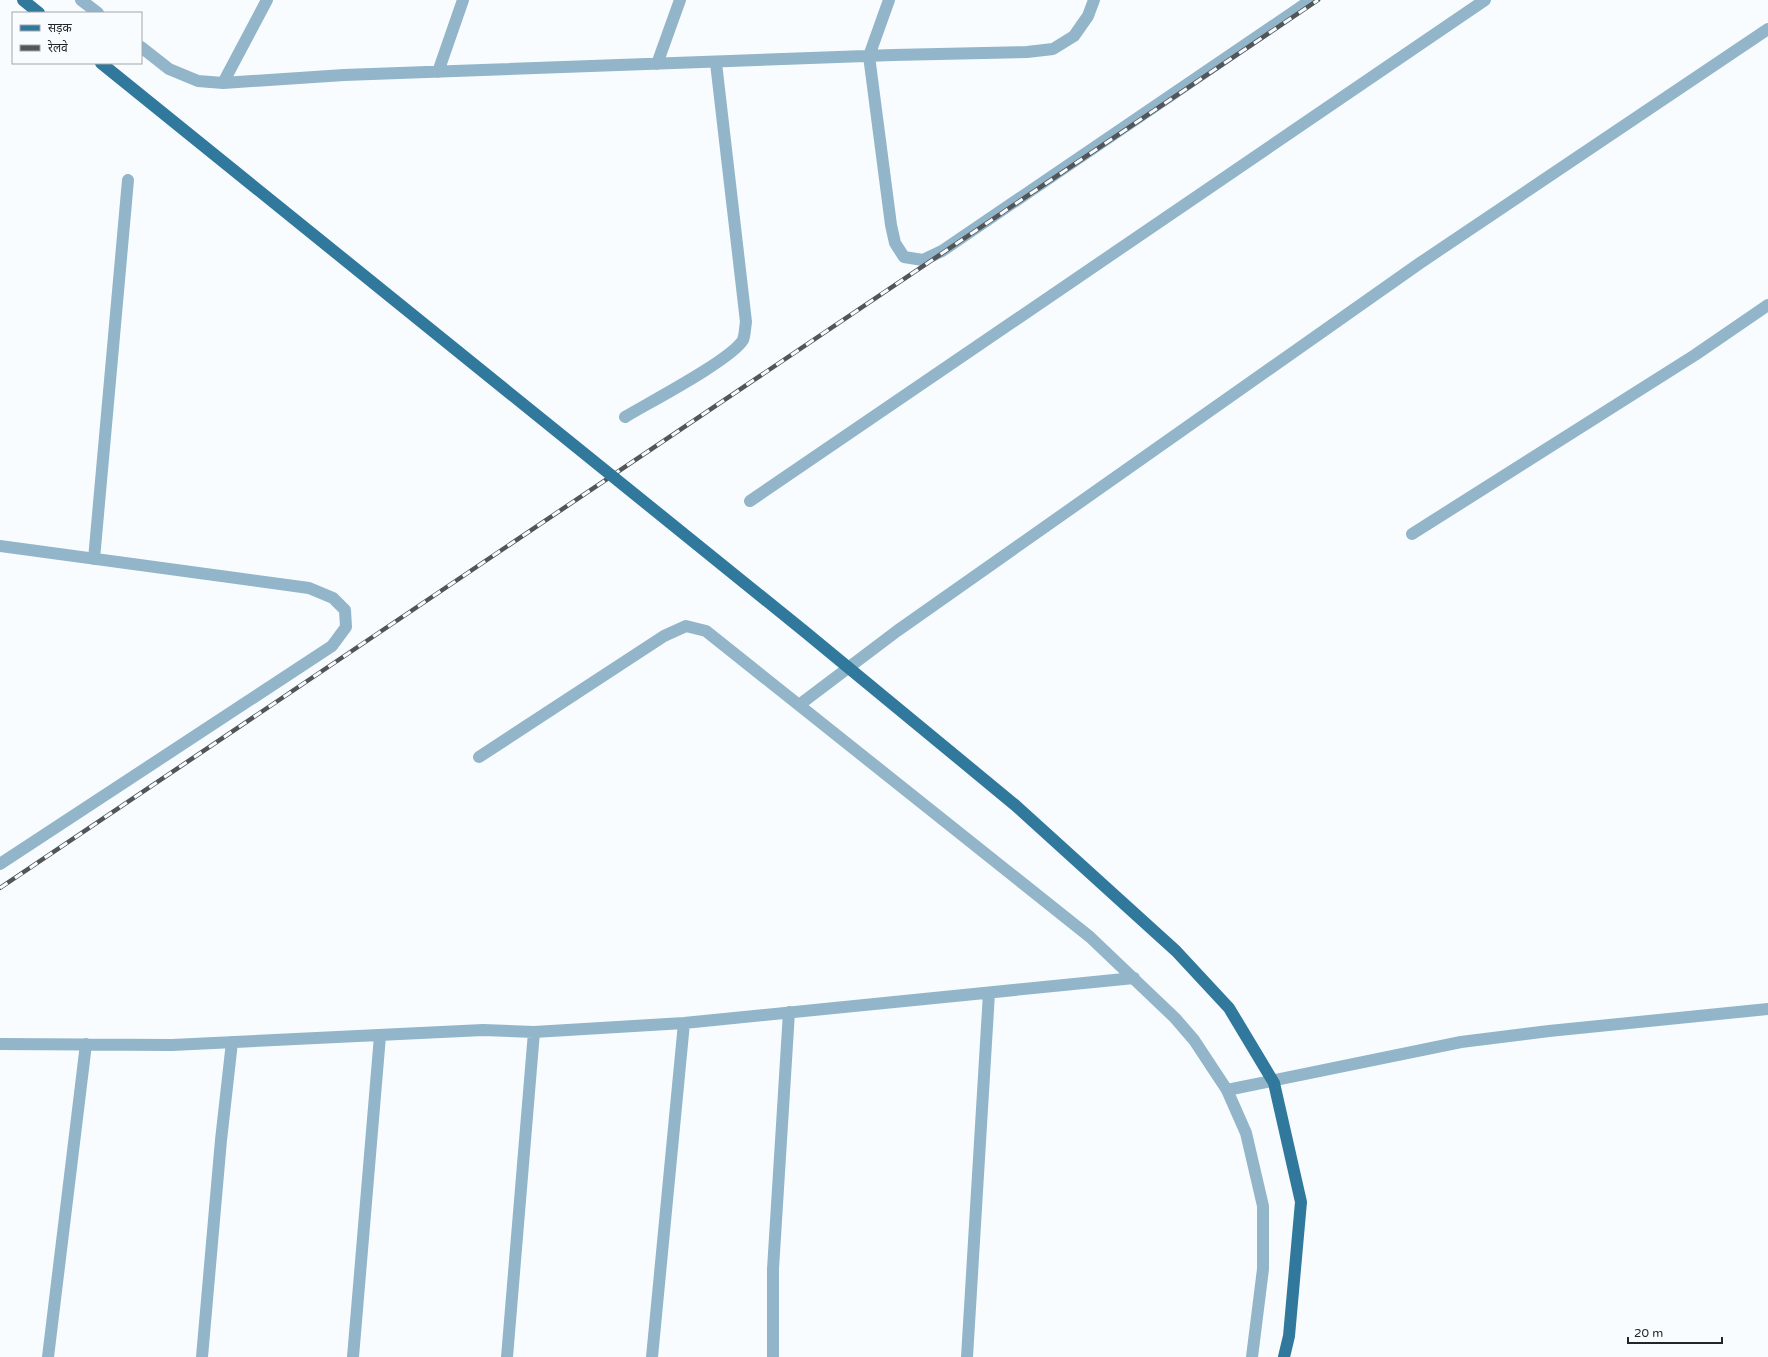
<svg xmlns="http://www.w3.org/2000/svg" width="1768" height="1357" font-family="'Varela Round','Noto Sans Devanagari',sans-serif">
<rect width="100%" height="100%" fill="#f8fcff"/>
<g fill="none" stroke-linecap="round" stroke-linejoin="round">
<path stroke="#92b5c9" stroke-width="12" d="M 1412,534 L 1695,355 L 1768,305
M 1227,1090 L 1461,1042 L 1549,1031 L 1768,1009"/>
<path stroke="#92b5c9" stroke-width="12" d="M 81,0 L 98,13
M 889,0 L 869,56 L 891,225 L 895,243 L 904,257 L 923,260 L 942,251 L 1311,0
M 141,47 L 169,69 L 198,81 L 223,83 L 344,75 L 893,55 L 1027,52 L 1053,49 L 1074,36 L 1088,16 L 1094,0
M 657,64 L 680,0
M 438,72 L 463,0
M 223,83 L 267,0
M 625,417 C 648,403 731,360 743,340 C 745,335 745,327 746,322 L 716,63
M 750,501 L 1485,0
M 0,546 L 309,588 L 333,598 L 345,610 L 346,627 L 332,646 L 0,864
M 94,559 L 128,180
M 799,705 L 897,631 L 1420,263 L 1768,29
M 479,757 L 664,636 L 686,626 L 706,631 L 1090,937 L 1175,1018 L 1194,1040 L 1227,1090 L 1246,1133 L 1263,1206 L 1263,1269 L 1252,1357
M 0,1044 L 172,1045 L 483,1030 L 534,1032 L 684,1023 L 1134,978
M 48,1357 L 86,1044
M 202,1357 L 221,1140 L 232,1042
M 353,1357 L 380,1036
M 507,1357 L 534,1032
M 652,1357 L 684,1023
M 773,1357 L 773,1269 L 789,1012
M 967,1357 L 989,993"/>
<path stroke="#31799c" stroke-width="12" d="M 23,0 L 39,13"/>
<g stroke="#525659" stroke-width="4.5">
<path id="rail" d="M 0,888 L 1318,0"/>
</g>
<use href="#rail" stroke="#f8fcff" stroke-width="3" stroke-dasharray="9" stroke-linecap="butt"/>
<path stroke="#31799c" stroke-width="12" d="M 101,63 L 804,631 L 1015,805 L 1176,951 L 1229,1008 L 1274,1083 L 1301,1202 L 1289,1336 L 1284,1357"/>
</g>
<rect x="12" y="12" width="130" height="52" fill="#f8fcff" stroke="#a2a6a9"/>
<rect x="20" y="25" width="20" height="6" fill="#31799c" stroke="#a2a6a9"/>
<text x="48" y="32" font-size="12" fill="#222628">सड़क</text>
<rect x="20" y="45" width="20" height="6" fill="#525659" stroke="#a2a6a9"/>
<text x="48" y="52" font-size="12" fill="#222628">रेलवे</text>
<path d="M1628 1337v6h94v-6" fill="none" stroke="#222628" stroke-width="2"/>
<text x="1634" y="1337" font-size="12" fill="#222628" stroke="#f8fcff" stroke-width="3" paint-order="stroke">20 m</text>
</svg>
